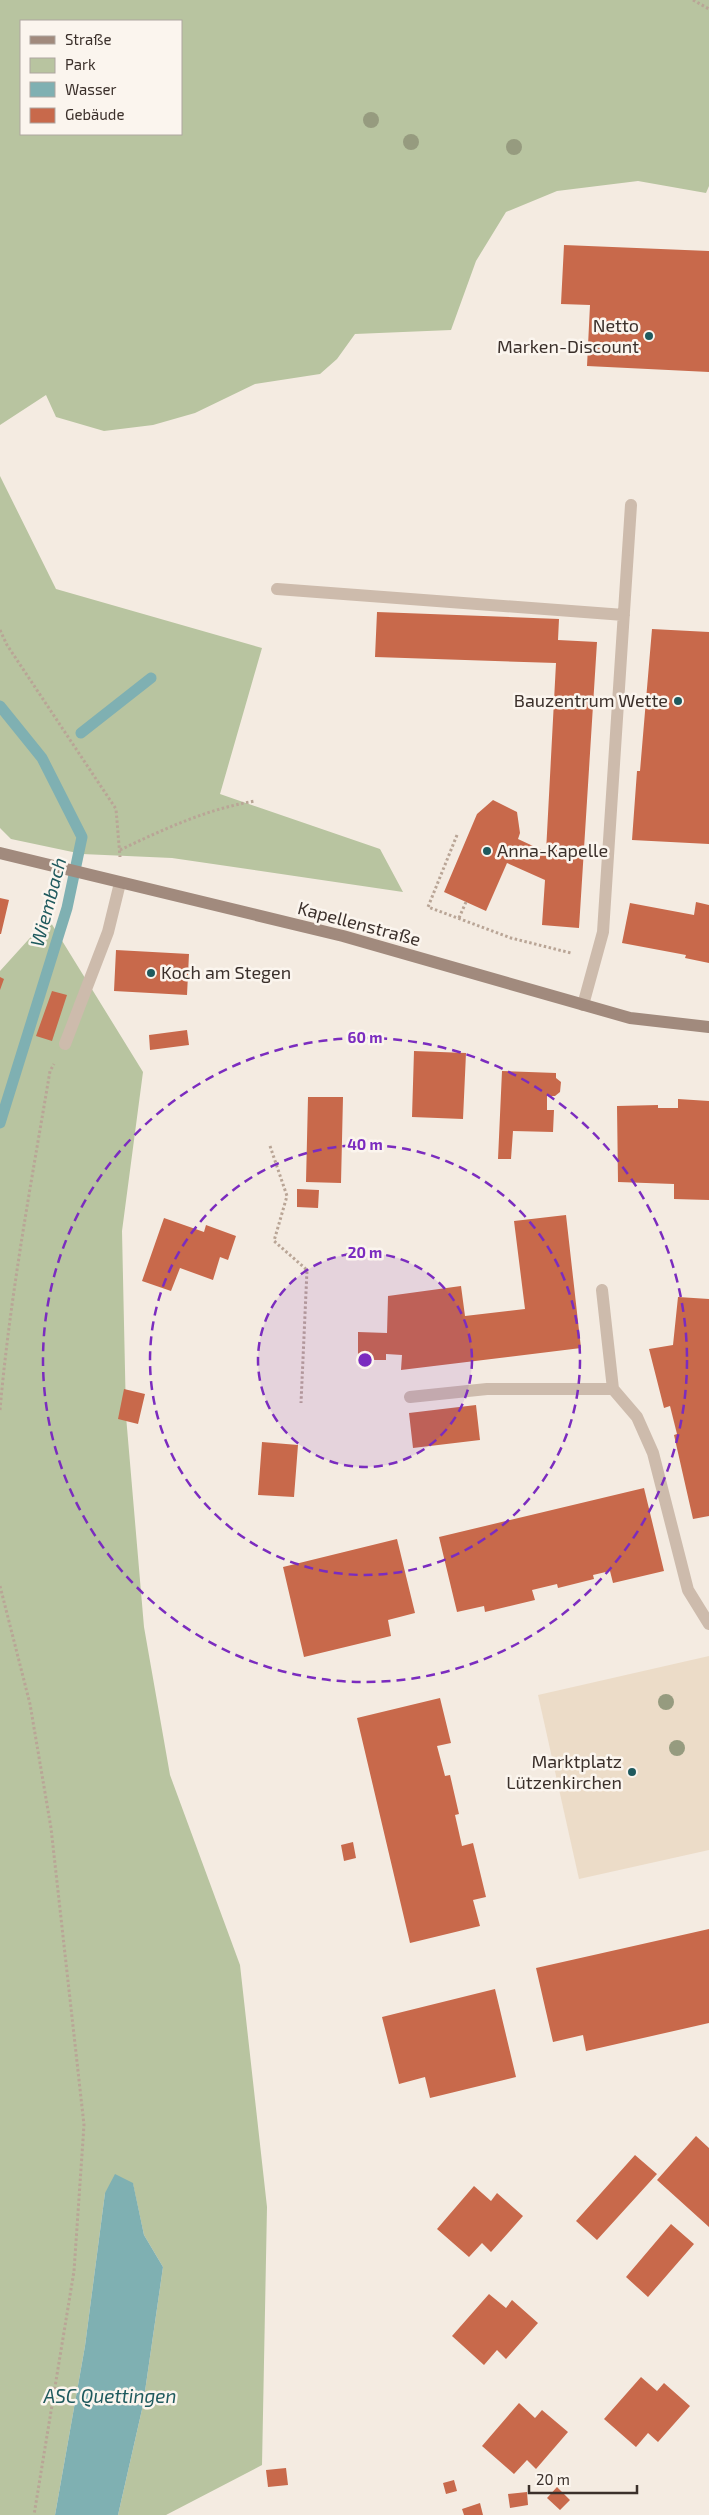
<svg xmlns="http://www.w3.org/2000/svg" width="709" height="2515" font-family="'Exo 2',sans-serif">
<rect width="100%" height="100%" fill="#f4ebe1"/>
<path fill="#b8c4a0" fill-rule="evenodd" d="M 0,0 L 709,0 L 709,186 L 706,193 L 638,181 L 557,191 L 506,212 L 476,261 L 451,330 L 355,334 L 337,359 L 320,374 L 255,384 L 195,413 L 153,425 L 104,431 L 56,417 L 46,395 L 0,425 ZM 21,21 L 181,21 L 181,134 L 21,134 Z
M 0,476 L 56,589 L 262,648 L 220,794 L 380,849 L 403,892 L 172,858 L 82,854 L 11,839 L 0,828 Z
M 48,918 L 143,1072 L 122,1231 L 126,1416 L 144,1627 L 170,1775 L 240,1965 L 267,2207 L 262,2465 L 166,2515 L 118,2515 L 143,2405 L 163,2267 L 144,2235 L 133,2184 L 105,2193 L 85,2346 L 55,2515 L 0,2515 L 0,971 Z"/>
<path fill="#ecdcc8" d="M 709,1656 L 709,1850 L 579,1879 L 538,1695 Z"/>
<path fill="#7fb0b2" d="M 115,2174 L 133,2183 L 144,2235 L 163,2267 L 143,2405 L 118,2515 L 55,2515 L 85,2346 L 105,2193 Z"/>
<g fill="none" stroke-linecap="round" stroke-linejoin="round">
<path stroke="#7fb0b2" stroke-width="11" d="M 0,706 L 42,758 L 82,837 L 67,908 L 0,1123
M 81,733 L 151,678"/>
</g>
<path fill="#c8694b" d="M 564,245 L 709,251 L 709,372 L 587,366 L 590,305 L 561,304 Z
M 377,612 L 559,619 L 558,640 L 597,642 L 579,928 L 542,925 L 545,880 L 507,863 L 486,911 L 444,892 L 477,814 L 493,800 L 517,812 L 520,833 L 518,839 L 546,852 L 556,663 L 375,657 Z
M 652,629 L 709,632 L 709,844 L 632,840 L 637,771 L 640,771 Z
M 0,898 L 9,900 L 1,934 L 0,934 Z
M 696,902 L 709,905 L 709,963 L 685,958 L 686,955 L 622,943 L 630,903 L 694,915 Z
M 116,950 L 189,954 L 187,995 L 114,991 Z
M 0,977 L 4,979 L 0,990 Z
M 52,991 L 67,995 L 52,1041 L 36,1036 Z
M 187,1030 L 189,1045 L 150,1050 L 149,1035 Z
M 414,1051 L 466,1053 L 463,1119 L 412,1117 Z
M 502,1071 L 556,1073 L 556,1078 L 561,1082 L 560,1092 L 555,1096 L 547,1096 L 547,1110 L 554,1110 L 553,1132 L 513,1131 L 511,1159 L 498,1159 Z
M 308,1097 L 343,1097 L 341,1183 L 306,1182 Z
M 678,1099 L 709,1101 L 709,1200 L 674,1199 L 674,1184 L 618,1182 L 617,1106 L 658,1105 L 658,1108 L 678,1108 Z
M 297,1189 L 319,1190 L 318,1208 L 297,1207 Z
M 566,1215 L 581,1348 L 401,1370 L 402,1355 L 386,1354 L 386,1360 L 358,1360 L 358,1332 L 387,1333 L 388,1296 L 461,1286 L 465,1316 L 525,1309 L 514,1221 Z
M 164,1218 L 204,1232 L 206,1225 L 236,1236 L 228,1260 L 220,1257 L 213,1280 L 180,1268 L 171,1291 L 142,1281 Z
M 678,1297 L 709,1299 L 709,1516 L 693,1519 L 674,1435 L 677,1434 L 670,1406 L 664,1408 L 649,1349 L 673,1345 Z
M 124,1389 L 145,1394 L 138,1424 L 118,1419 Z
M 476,1405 L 480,1440 L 413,1448 L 409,1413 Z
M 262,1442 L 298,1445 L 294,1497 L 258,1495 Z
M 644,1488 L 664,1571 L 613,1583 L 610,1571 L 593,1575 L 594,1579 L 558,1588 L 557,1584 L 532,1590 L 535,1600 L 485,1612 L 484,1606 L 457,1612 L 439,1537 Z
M 397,1539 L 415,1613 L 388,1620 L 391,1636 L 304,1657 L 283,1567 Z
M 440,1698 L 451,1743 L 437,1746 L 445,1776 L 450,1775 L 459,1814 L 455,1815 L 462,1846 L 473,1843 L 486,1897 L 473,1900 L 480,1926 L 410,1943 L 357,1718 Z
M 353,1842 L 356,1858 L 344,1861 L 341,1845 Z
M 709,1929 L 709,2023 L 586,2051 L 583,2035 L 553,2042 L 536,1968 Z
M 495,1989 L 516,2077 L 430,2098 L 425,2077 L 399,2084 L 382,2017 Z
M 696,2136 L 709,2148 L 709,2227 L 657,2180 Z
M 635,2155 L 657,2174 L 597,2240 L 576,2221 Z
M 474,2186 L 491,2201 L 497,2193 L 523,2216 L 491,2252 L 482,2243 L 469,2257 L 437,2229 Z
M 671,2224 L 694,2244 L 648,2297 L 626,2277 Z
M 489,2294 L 506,2308 L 512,2300 L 538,2323 L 506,2359 L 497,2350 L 484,2365 L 452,2336 Z
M 641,2377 L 657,2391 L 664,2383 L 690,2406 L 658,2442 L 648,2433 L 636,2447 L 604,2419 Z
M 519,2403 L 535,2418 L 542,2410 L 568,2432 L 536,2469 L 527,2460 L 514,2474 L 482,2446 Z
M 286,2468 L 288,2485 L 268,2487 L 266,2470 Z
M 454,2480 L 457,2491 L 446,2494 L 443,2483 Z
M 557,2487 L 570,2500 L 560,2510 L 547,2498 Z
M 527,2492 L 528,2505 L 510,2508 L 508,2494 Z
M 480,2503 L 483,2515 L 464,2515 L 462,2509 Z"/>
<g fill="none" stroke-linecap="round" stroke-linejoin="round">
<path stroke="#b9a596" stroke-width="3" stroke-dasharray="2.5 2.5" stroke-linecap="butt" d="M 693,0 L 709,9
M 0,630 L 7,645 L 116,809 L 120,857
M 457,835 L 428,907 L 511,938 L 571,953
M 120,850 C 164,829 207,809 255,801
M 459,918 L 466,902
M 270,1146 L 287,1196 L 274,1241 L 307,1270 L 301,1403
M 0,1410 C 10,1296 31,1184 50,1071 L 54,1064
M 0,1586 L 30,1704 L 51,1828 L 84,2125 L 74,2271 L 34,2515"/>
<path stroke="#cdbbac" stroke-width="12" d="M 277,589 L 624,615
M 583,1005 L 603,932 L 631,505
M 65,1044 L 108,932 L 120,883
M 602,1290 L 613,1389 L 637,1417 L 653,1453 L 688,1590 L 709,1624
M 410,1397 L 487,1389 L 613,1389"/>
<path stroke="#a18a7d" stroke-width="12" d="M 0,853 L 343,936 L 630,1018 L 709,1027"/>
</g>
<g fill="#969b7f">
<circle cx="371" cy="120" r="8"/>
<circle cx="411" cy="142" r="8"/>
<circle cx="514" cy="147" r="8"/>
<circle cx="666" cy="1702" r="8"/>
<circle cx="677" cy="1748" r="8"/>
</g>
<circle cx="365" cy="1360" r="107" fill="#7b2cbf" fill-opacity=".12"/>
<g fill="none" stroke="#7b2cbf" stroke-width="2.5" stroke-dasharray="9 6">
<circle cx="365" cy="1360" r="107"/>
<circle cx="365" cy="1360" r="215"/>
<circle cx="365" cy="1360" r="322"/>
</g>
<g fill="#1f5a5e" stroke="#fbf5ee" stroke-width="2">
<circle cx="649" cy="336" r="5"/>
<circle cx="678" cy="701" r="5"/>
<circle cx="487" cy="851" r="5"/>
<circle cx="151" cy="973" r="5"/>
<circle cx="632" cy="1772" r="5"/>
</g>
<g text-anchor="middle" stroke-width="5" stroke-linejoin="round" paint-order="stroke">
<g font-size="18" fill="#3b302b" stroke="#fbf5ee" text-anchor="end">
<text x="639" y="332">Netto<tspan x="639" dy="21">Marken-Discount</tspan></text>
<text x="668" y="707">Bauzentrum Wette</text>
<text x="497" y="857" text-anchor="start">Anna-Kapelle</text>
<text x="161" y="979" text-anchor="start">Koch am Stegen</text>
<text x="622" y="1768">Marktplatz<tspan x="622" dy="21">Lützenkirchen</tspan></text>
</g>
<g font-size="18" fill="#3b302b" stroke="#fbf5ee">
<text transform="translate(359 924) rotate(15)" y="6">Kapellenstraße</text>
</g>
<g font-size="19" font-style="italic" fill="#1f5a5e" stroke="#fbf5ee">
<text transform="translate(48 902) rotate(-75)" y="7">Wiembach</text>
<text x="110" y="2403">ASC Quettingen</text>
</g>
</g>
<circle cx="365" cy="1360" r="8" fill="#7b2cbf" stroke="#fbf5ee" stroke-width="2.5"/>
<g font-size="15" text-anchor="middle" font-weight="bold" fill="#7b2cbf" stroke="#fbf5ee" stroke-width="5" stroke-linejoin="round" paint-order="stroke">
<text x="365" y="1043">60 m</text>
<text x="365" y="1150">40 m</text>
<text x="365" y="1258">20 m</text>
</g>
<rect x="20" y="20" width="162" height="115" fill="#fbf5ee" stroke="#aea6a0"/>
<rect x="30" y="36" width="25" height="8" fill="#a18a7d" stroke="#aea6a0"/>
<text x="65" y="45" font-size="15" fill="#3b302b">Straße</text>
<rect x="30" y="58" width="25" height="15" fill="#b8c4a0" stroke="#aea6a0"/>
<text x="65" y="70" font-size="15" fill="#3b302b">Park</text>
<rect x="30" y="82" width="25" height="15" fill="#7fb0b2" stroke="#aea6a0"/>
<text x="65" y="95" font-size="15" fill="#3b302b">Wasser</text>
<rect x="30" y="108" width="25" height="15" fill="#c8694b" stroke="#aea6a0"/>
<text x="65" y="120" font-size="15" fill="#3b302b">Gebäude</text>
<path d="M529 2485v8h108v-8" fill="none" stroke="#3b302b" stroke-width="2.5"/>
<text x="536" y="2485" font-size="15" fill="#3b302b" stroke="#fbf5ee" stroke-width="4" paint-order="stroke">20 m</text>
</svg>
